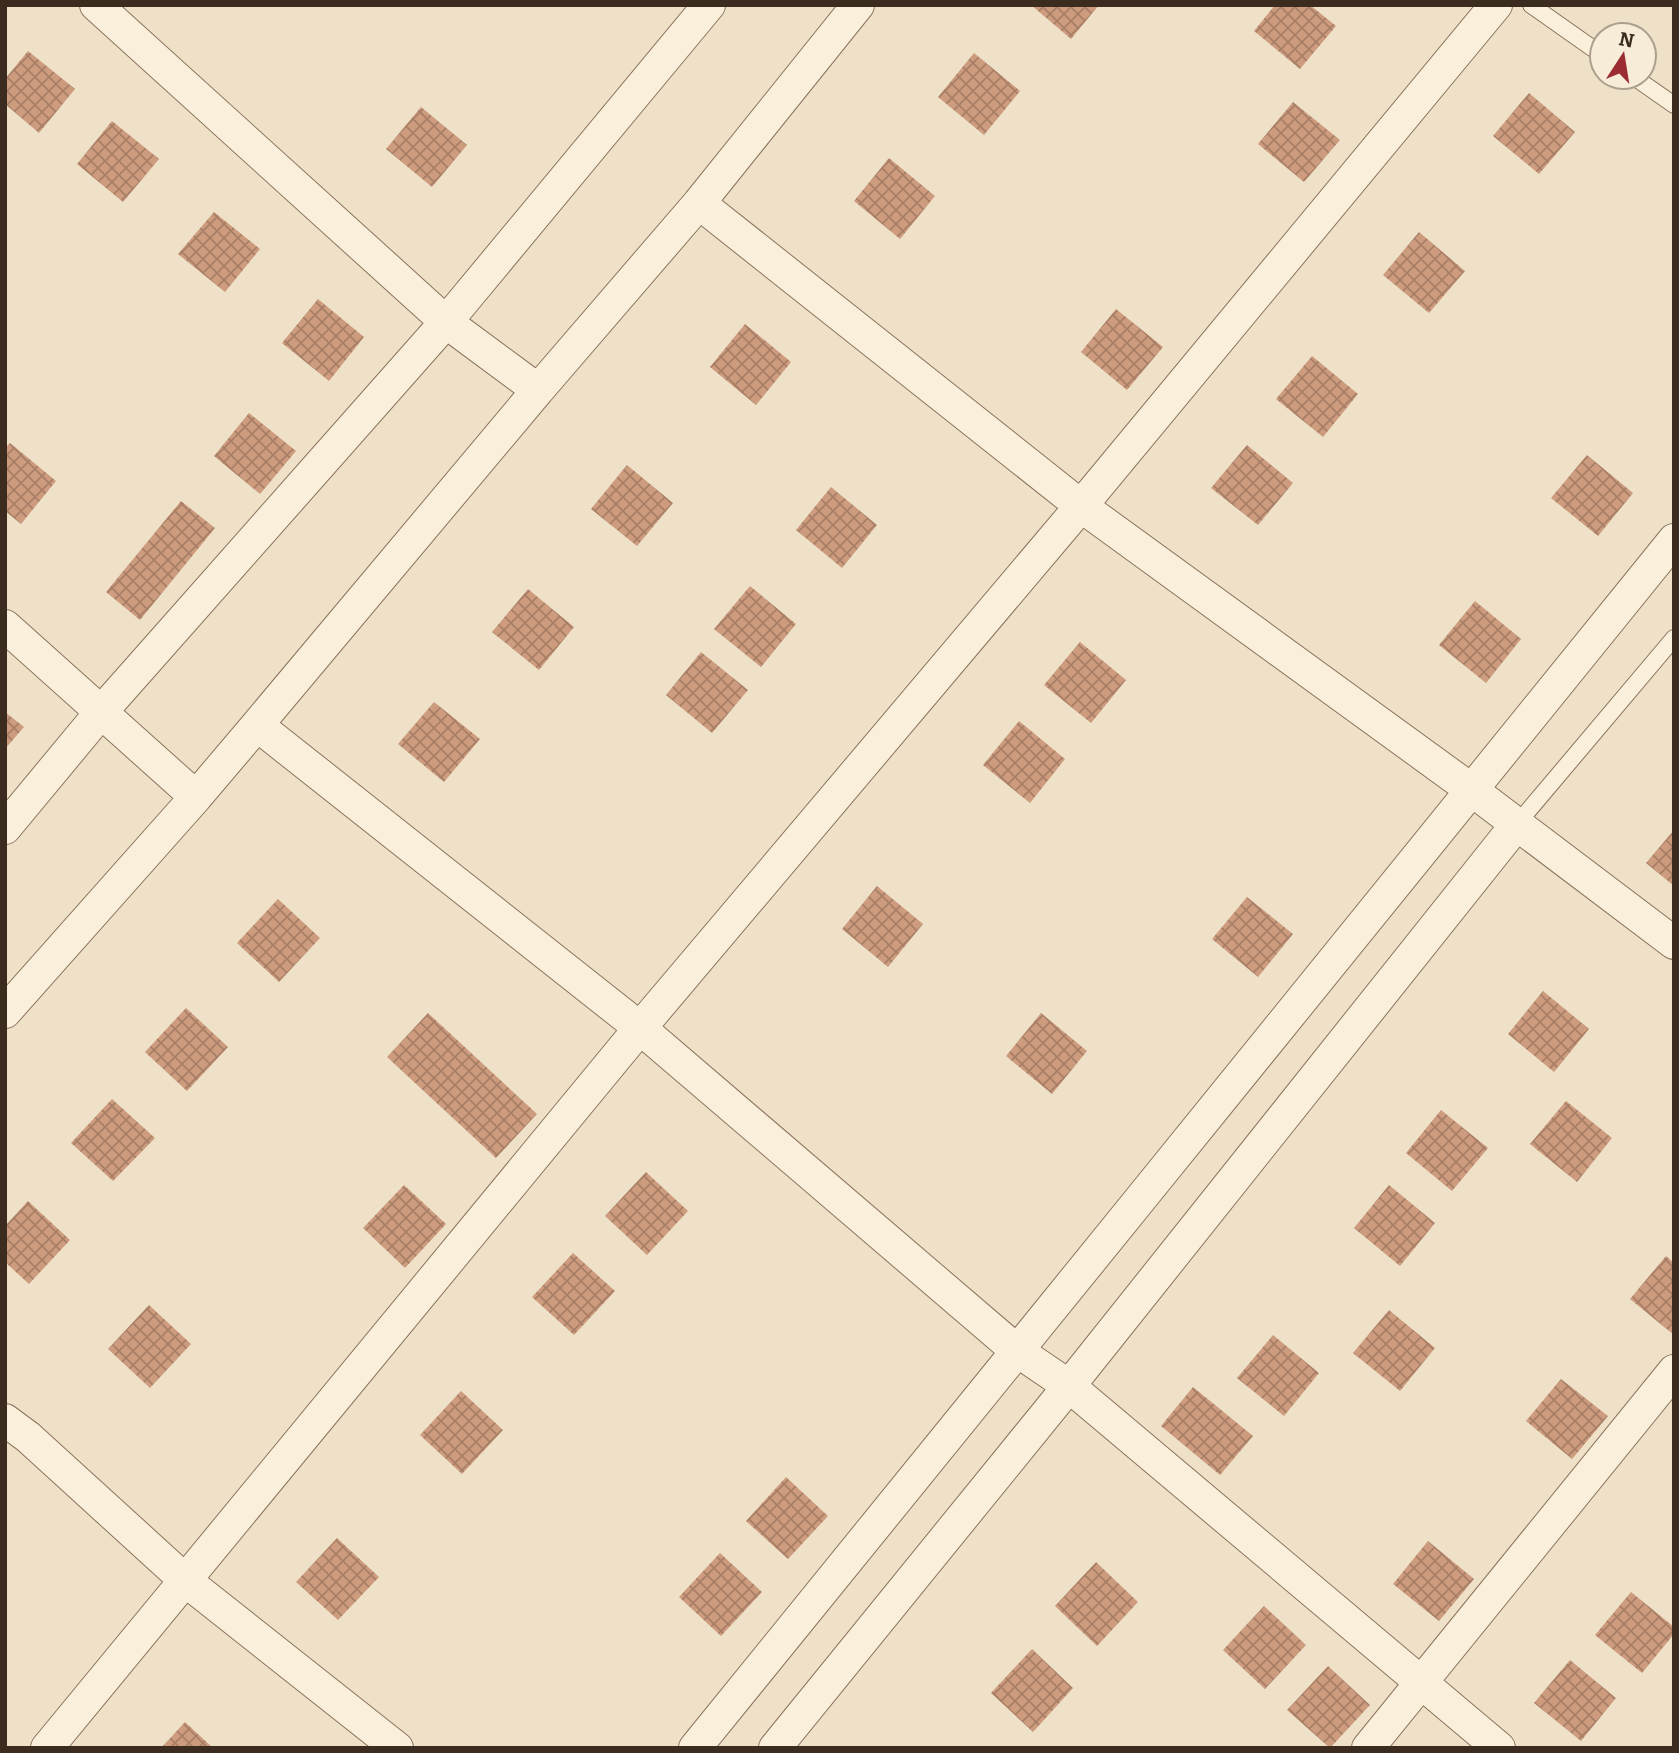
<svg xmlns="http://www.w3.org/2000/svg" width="1679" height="1753" font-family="Bitter,serif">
<defs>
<pattern id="building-cross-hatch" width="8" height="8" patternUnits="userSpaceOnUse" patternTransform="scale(1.75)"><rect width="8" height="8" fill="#cd9b7d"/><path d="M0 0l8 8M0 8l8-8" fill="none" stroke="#a87f66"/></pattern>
</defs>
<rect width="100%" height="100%" fill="#efe1c8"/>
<path fill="url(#building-cross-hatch)" d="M 1031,5 L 1099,5 L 1071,39 Z
M 1275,5 L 1310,5 L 1336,26 L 1300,69 L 1254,31 Z
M 28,51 L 75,89 L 39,133 L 5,104 L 5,79 Z
M 974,53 L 1020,91 L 984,135 L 938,97 Z
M 1529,93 L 1575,132 L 1539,174 L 1493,136 Z
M 1293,102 L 1340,140 L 1304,182 L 1258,144 Z
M 421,107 L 467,145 L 432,187 L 386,149 Z
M 112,121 L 159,159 L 123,202 L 77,164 Z
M 889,158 L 935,196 L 900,239 L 854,201 Z
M 214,212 L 260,249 L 225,292 L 178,254 Z
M 1419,232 L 1465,271 L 1429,313 L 1383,275 Z
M 318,299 L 364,337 L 329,381 L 282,343 Z
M 1116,309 L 1163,347 L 1127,390 L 1081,352 Z
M 745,324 L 791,362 L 756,405 L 710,367 Z
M 1312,356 L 1358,394 L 1323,437 L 1276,399 Z
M 249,413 L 296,451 L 260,494 L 214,456 Z
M 10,443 L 56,481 L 21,524 L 5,511 L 5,448 Z
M 1247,445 L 1293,483 L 1258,525 L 1211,488 Z
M 1587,455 L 1633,493 L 1598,536 L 1551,498 Z
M 627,465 L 673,503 L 637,546 L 591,509 Z
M 831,487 L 877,525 L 842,568 L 796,530 Z
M 181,501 L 215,528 L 140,620 L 106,592 Z
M 750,586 L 796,624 L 761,667 L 714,629 Z
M 528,589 L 574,627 L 539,670 L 492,632 Z
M 1475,601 L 1521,639 L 1486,683 L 1439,645 Z
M 1080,642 L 1126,680 L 1091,723 L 1044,685 Z
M 701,652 L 748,690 L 712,733 L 666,695 Z
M 434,702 L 480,739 L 444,782 L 398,744 Z
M 5,712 L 24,727 L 5,749 Z
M 1019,721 L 1065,759 L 1030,803 L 983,765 Z
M 1674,830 L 1674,886 L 1646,863 Z
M 877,886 L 923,924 L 888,967 L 842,929 Z
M 1247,897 L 1293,934 L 1258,977 L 1212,939 Z
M 278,899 L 320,938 L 279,982 L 237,943 Z
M 1543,991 L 1589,1029 L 1554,1072 L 1508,1034 Z
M 186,1008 L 228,1047 L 187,1091 L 145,1052 Z
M 428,1013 L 537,1114 L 496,1158 L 387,1057 Z
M 1041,1013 L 1087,1051 L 1052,1094 L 1006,1056 Z
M 112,1099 L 155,1138 L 113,1181 L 71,1143 Z
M 1566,1101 L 1612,1138 L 1577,1182 L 1530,1144 Z
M 1441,1110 L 1488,1148 L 1452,1191 L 1406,1153 Z
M 646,1172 L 688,1211 L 647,1255 L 605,1216 Z
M 404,1185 L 446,1224 L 405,1268 L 363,1228 Z
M 1389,1185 L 1435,1223 L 1400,1266 L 1354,1228 Z
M 28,1201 L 70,1240 L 29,1284 L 5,1262 L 5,1226 Z
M 573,1253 L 615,1291 L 574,1335 L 532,1297 Z
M 1666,1256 L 1674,1263 L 1674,1335 L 1630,1299 Z
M 149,1305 L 191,1344 L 150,1388 L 108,1349 Z
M 1389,1310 L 1435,1348 L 1400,1391 L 1353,1353 Z
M 1273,1335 L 1319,1373 L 1284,1416 L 1237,1378 Z
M 1561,1379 L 1608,1416 L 1572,1459 L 1526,1421 Z
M 1193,1387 L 1253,1436 L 1220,1475 L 1161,1426 Z
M 461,1391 L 503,1430 L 462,1474 L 420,1435 Z
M 786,1477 L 828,1516 L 788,1559 L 746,1521 Z
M 337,1538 L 379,1577 L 338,1620 L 296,1582 Z
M 1428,1541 L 1474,1579 L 1439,1621 L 1393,1584 Z
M 720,1553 L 762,1592 L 721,1636 L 679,1597 Z
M 1096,1562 L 1138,1602 L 1097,1646 L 1055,1606 Z
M 1631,1592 L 1674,1627 L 1674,1634 L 1642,1673 L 1595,1635 Z
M 1264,1606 L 1306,1645 L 1265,1689 L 1223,1650 Z
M 1032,1649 L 1073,1688 L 1033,1732 L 991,1693 Z
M 1570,1660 L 1616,1698 L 1581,1741 L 1534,1703 Z
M 1328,1666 L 1370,1705 L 1330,1748 L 1287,1710 Z
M 185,1722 L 213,1748 L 161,1748 Z"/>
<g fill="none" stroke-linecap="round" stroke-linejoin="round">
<g stroke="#8b735c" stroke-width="18">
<path id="lane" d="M 1531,5 L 1602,55
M 1634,77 L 1674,105
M 1517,824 L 1674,638"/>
</g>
<g stroke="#8b735c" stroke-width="34">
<path id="street" d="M 96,5 L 446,322 L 538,390 L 257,725
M 699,203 L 1081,506 L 1473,791 L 1674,943
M 538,390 L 699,203 L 858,5
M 5,626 L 196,797 L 257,725 L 640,1028 L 1016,1350 L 1069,1386 L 1499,1748
M 5,828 L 102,711 L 446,322 L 709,5
M 5,1012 L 196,797
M 5,1420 L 28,1437 L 186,1581 L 397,1748
M 47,1748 L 640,1028 L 1081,506 L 1496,5
M 695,1748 C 1020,1344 1350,945 1674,540
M 775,1748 L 1069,1386 L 1517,824
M 1368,1748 L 1674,1371"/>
</g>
<use href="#lane" stroke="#f9efdb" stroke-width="16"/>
<use href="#street" stroke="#f9efdb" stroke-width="32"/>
</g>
<rect width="1679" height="1753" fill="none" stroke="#3c2c20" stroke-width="14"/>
<g transform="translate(1623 56) rotate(12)"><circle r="33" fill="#f6ecd7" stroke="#ac9f8e" stroke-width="2"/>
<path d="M0-5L12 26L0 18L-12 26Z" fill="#9b2c32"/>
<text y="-10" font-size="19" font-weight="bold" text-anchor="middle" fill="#3c2c20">N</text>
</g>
</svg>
